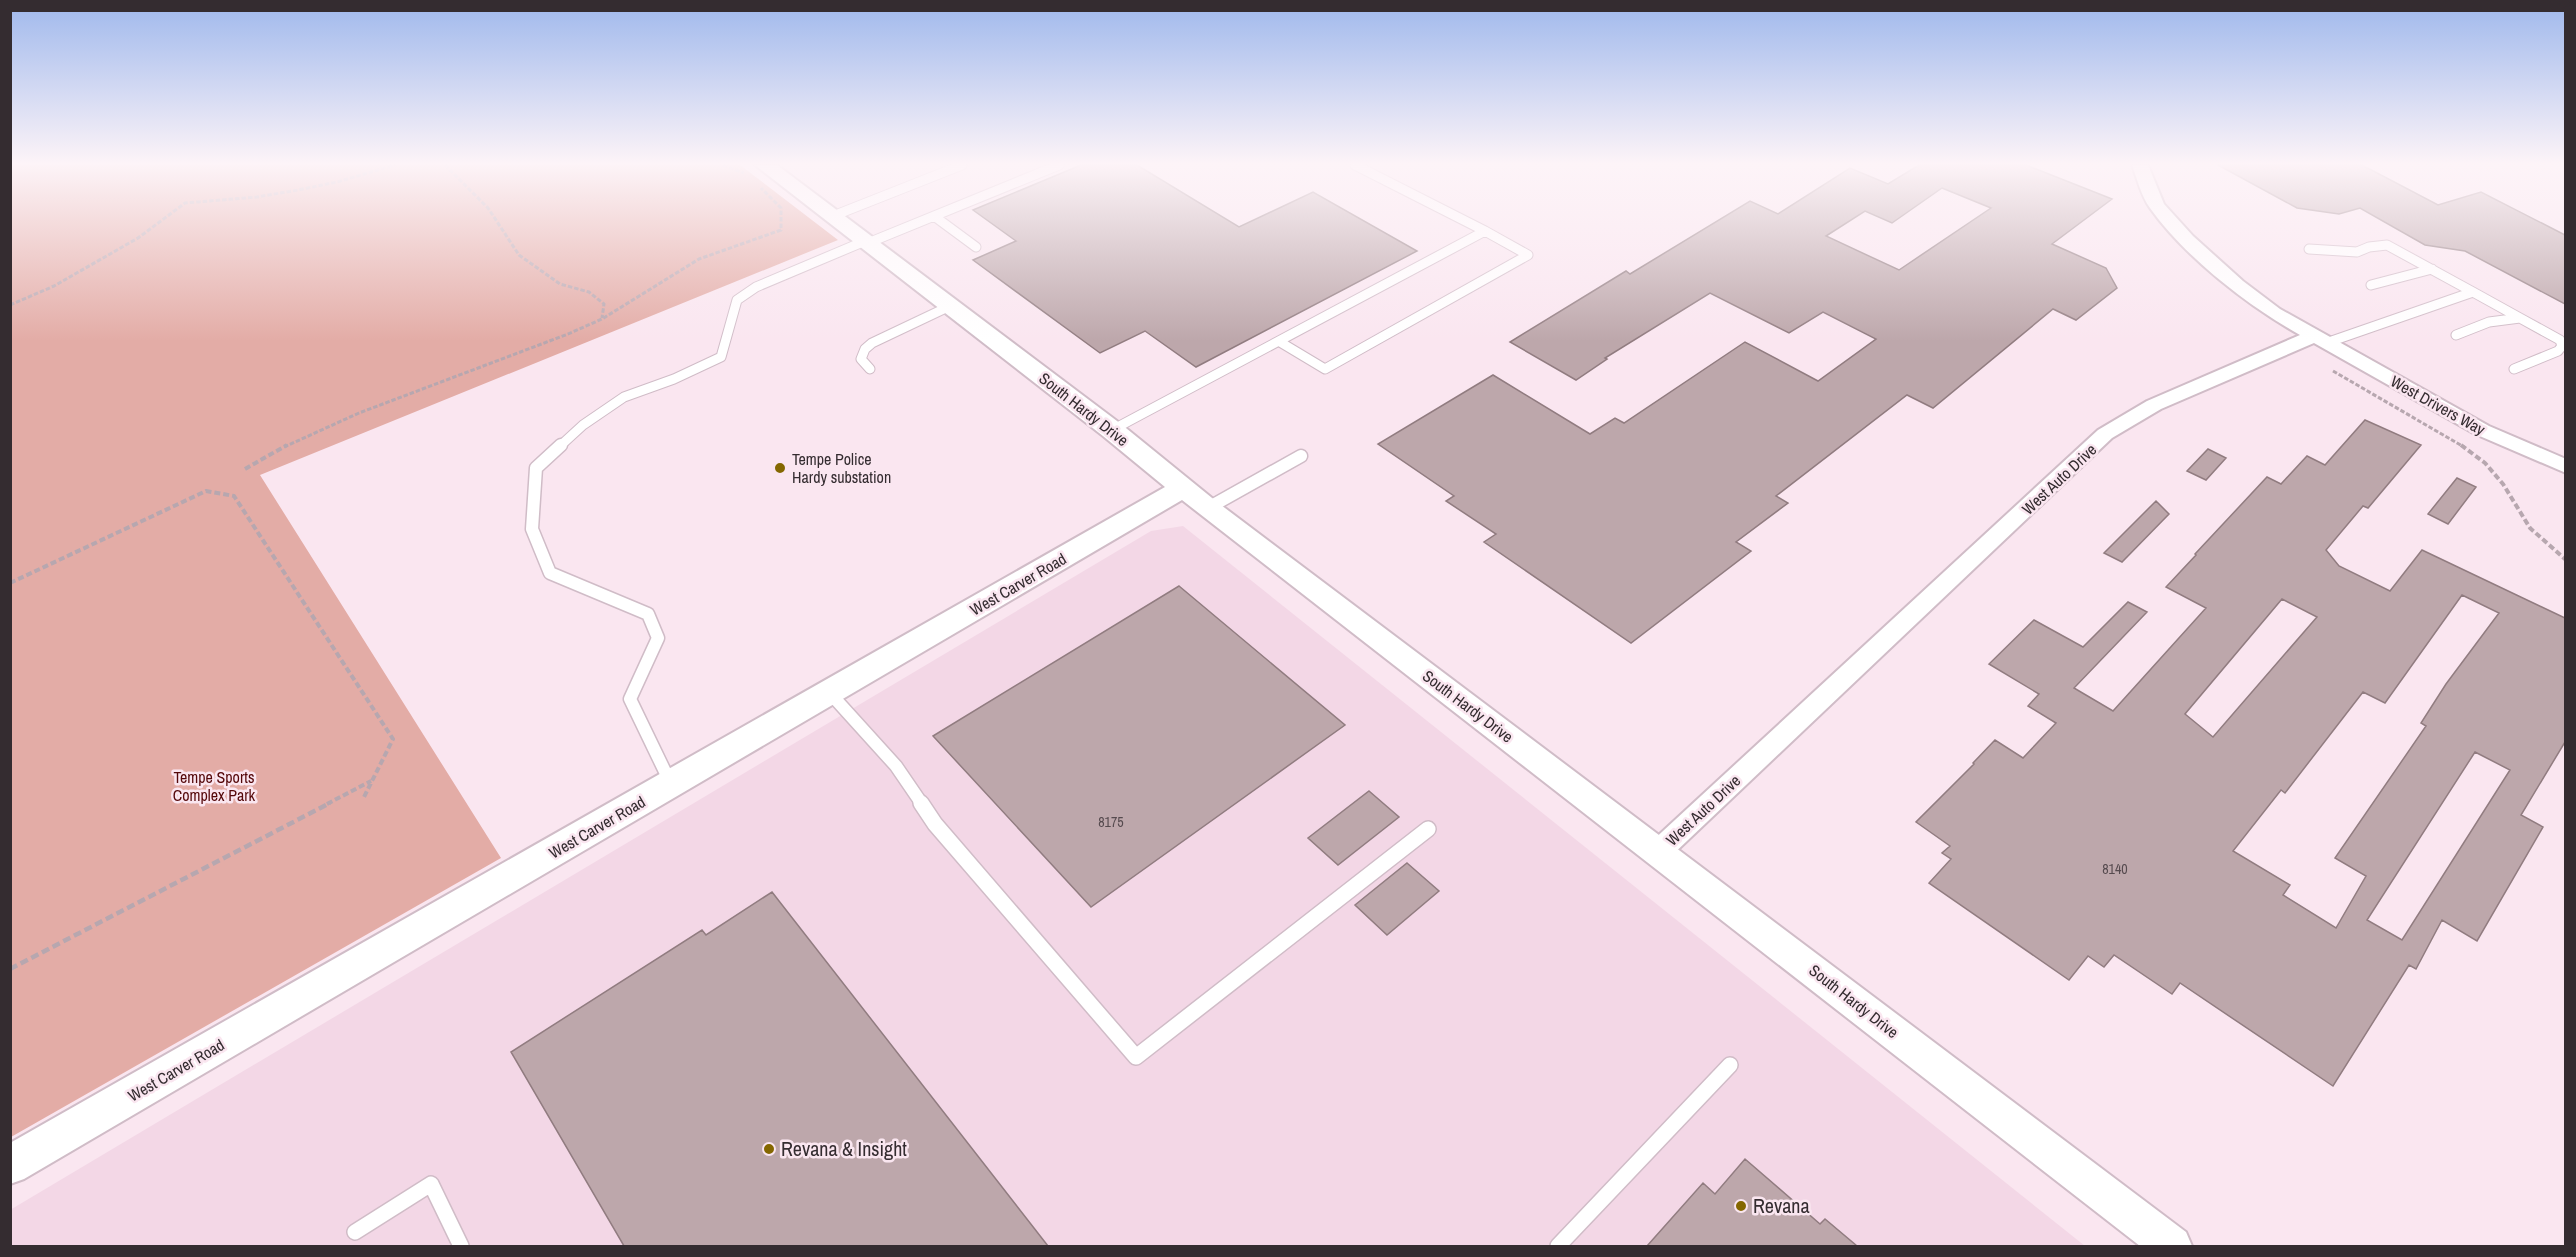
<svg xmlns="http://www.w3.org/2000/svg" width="2576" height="1257" font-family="'Archivo Narrow',sans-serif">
<rect width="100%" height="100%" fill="#fae6f0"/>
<path fill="#f3d7e6" d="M 1183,526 L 2085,1246 L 11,1246 L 10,1210 L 1151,531 Z"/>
<path fill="#e3aca6" d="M 11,165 L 740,165 L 838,240 L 260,475 L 501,858 L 11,1137 Z"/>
<path fill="#bda7ab" stroke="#917c80" stroke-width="1.5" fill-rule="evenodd" d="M 1081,165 L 1137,165 L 1239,227 L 1313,192 L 1417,251 L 1196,367 L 1145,331 L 1100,353 L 973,260 L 1016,241 L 973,210 Z
M 1919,165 L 2026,165 L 2112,199 L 2052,244 L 2106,268 L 2117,288 L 2076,320 L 2053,309 L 1933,408 L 1907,395 L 1776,496 L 1788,503 L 1736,542 L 1751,551 L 1631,643 L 1484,542 L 1496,534 L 1446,501 L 1454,496 L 1378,444 L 1493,375 L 1590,434 L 1615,418 L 1624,423 L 1745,342 L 1818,381 L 1876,339 L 1823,312 L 1789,333 L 1710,293 L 1605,358 L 1607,359 L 1576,380 L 1510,342 L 1626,271 L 1630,274 L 1750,201 L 1778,214 L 1850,168 L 1888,184 ZM 1942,188 L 1991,208 L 1899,270 L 1826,236 L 1865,211 L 1892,223 Z
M 2218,165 L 2362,165 L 2438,205 L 2481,192 L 2565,235 L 2565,304 L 2465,251 L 2425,245 L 2360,208 L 2339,214 L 2297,208 Z
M 2365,420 L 2421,445 L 2368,508 L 2363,506 L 2326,550 L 2339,566 L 2390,591 L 2422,550 L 2565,618 L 2565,742 L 2521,815 L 2543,827 L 2477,941 L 2442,920 L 2416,969 L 2409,965 L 2333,1086 L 2180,983 L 2172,994 L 2114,955 L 2104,967 L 2088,956 L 2069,980 L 1929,883 L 1951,859 L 1942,853 L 1950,846 L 1916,822 L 1974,764 L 1973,763 L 1995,740 L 2023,758 L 2056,723 L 2028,706 L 2039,694 L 1989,664 L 2034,620 L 2083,647 L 2128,602 L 2147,612 L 2074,688 L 2113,711 L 2206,608 L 2166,587 L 2196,555 L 2195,554 L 2267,477 L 2281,484 L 2307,456 L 2325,465 ZM 2462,595 L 2499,613 L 2446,684 L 2421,723 L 2426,726 L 2335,858 L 2366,876 L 2336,928 L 2283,895 L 2290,885 L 2233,851 L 2281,790 L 2285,793 L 2363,692 L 2385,703 ZM 2282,599 L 2317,617 L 2213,737 L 2185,714 ZM 2475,752 L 2510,770 L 2402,940 L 2367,920 Z
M 2208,449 L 2226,458 L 2206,480 L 2187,471 Z
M 2457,478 L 2476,487 L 2448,524 L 2428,514 Z
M 2156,501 L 2169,514 L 2122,562 L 2104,553 Z
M 1179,586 L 1345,725 L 1091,907 L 933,736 Z
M 1369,791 L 1399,817 L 1338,865 L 1308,838 Z
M 1407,863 L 1439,891 L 1387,935 L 1355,905 Z
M 772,892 L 1048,1246 L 624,1246 L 511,1052 L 702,930 L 706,935 Z
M 1745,1159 L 1820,1224 L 1825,1219 L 1857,1246 L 1647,1246 L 1703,1183 L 1715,1194 Z"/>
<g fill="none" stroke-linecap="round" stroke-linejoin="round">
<g stroke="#d0bcc7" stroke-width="11">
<path id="service-far2" d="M 833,216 L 962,165
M 934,216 L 976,247
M 868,243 L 1059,165
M 2309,249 L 2357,252 L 2369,247 L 2387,245 L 2473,292
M 2371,285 L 2432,269
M 2456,335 L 2489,322 L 2520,318 L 2560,340 L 2562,346 L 2558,351 L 2514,369
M 1280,342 L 1325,369 L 1528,255 L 1485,231
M 2326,343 L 2473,292 L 2520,318
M 870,369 L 861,359 L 865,349 L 872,343 L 950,306
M 1112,430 L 1485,231 L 1355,165
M 559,447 L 583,425 L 624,397 L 674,379 L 721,357 L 737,300 L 756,287 L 865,241"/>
</g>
<g stroke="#d0bcc7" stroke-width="15">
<path id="service-far1" d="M 561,445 L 536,468 L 532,529 L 550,573 L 648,614 L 658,638 L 630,699 L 671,784
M 1208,508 L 1301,456
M 829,692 L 896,766 L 922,804"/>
</g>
<g stroke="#d0bcc7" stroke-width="18">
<path id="service" d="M 921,803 L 935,824 L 1136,1057 L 1428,829
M 355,1232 L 431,1184 L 461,1246
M 1558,1246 L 1730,1065"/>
</g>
<g stroke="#d0bcc7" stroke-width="4">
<path id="minor" d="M 2132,165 L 2148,165 L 2164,204 L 2193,236 L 2243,281 L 2280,309 L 2489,426 L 2566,459 L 2566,473 L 2475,434 L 2314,343 L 2161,409 L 2112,438 L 1668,859 L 1659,862 L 1650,859 L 1646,851 L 1650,843 L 2098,430 L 2147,401 L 2300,335 C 2248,306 2185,257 2150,208 C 2141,196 2137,178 2132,165 Z"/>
</g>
<g stroke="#d0bcc7" stroke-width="4">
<path id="tertiary" d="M 755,165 L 777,165 L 1121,424 L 1217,502 L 2186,1232 L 2192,1246 L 2140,1246 L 1182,500 L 24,1179 L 10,1184 L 10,1143 L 1165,487 L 1103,436 Z"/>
</g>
<path stroke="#b7a7af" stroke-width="3" stroke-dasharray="4.5 2" stroke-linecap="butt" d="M 445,165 L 488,208 L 519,255 L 560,284 L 589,292 L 604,304 L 602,318
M 723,165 L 744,173
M 10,305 L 54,286 L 138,238 L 185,203 L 257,197 L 298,190 L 337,182 L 395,165
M 2333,371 L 2464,447
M 284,447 L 359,413 L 568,334 L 602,319 L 699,259 L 781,230 L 781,208 L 761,188"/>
<path stroke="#b7a7af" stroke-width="4" stroke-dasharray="6 3" stroke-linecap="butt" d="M 2461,445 L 2485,463 L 2503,484 L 2530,528 L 2566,560
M 245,469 L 287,445
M 10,583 L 206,491 L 234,496 L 393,739 L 363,799
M 327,804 L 371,781"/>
<path stroke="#b7a7af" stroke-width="4.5" stroke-dasharray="8 4" stroke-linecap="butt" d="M 10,969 L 330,803"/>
<use href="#service-far2" stroke="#fff" stroke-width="9"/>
<use href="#service-far1" stroke="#fff" stroke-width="12"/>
<use href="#service" stroke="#fff" stroke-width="15"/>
<use href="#minor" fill="#fff" fill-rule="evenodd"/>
<use href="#tertiary" fill="#fff" fill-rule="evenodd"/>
</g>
<linearGradient id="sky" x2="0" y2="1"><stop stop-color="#9fb8ec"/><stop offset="0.48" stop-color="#fdf4f8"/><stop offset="1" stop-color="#fdf4f8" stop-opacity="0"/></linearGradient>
<rect width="2576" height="341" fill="url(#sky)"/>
<g fill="#846700" stroke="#fae6f0" stroke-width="2">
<circle cx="780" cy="468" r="6"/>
<circle cx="769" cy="1149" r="6"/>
<circle cx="1741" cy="1206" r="6"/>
</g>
<g text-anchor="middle" stroke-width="5" stroke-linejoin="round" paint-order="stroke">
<g font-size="14" fill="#564b4f">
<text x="1111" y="827">8175</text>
<text x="2115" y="874">8140</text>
</g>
<g font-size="16" fill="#342c30" stroke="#fae6f0">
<text transform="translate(2438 405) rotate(29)" y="6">West Drivers Way</text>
<text transform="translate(1084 409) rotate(38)" y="6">South Hardy Drive</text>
<text transform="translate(2059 479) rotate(-43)" y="6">West Auto Drive</text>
<text transform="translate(1018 584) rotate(-30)" y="6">West Carver Road</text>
<text transform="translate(1468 706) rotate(37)" y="6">South Hardy Drive</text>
<text transform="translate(1703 810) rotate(-43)" y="6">West Auto Drive</text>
<text transform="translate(597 827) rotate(-30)" y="6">West Carver Road</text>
<text transform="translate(1854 1001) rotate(38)" y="6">South Hardy Drive</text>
<text transform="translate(176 1070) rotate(-30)" y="6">West Carver Road</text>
</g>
<g font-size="16" fill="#342c30" stroke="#fae6f0" text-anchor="start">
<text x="792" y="465">Tempe Police<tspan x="792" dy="18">Hardy substation</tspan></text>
</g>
<g font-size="16" fill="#55080a" stroke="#fae6f0">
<text x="214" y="783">Tempe Sports<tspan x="214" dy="18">Complex Park</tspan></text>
</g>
<g font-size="20" fill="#342c30" stroke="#fae6f0" text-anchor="start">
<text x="781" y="1156">Revana &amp; Insight</text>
<text x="1753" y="1213">Revana</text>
</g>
</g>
<rect width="2576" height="1257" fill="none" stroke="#342c30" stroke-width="24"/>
</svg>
